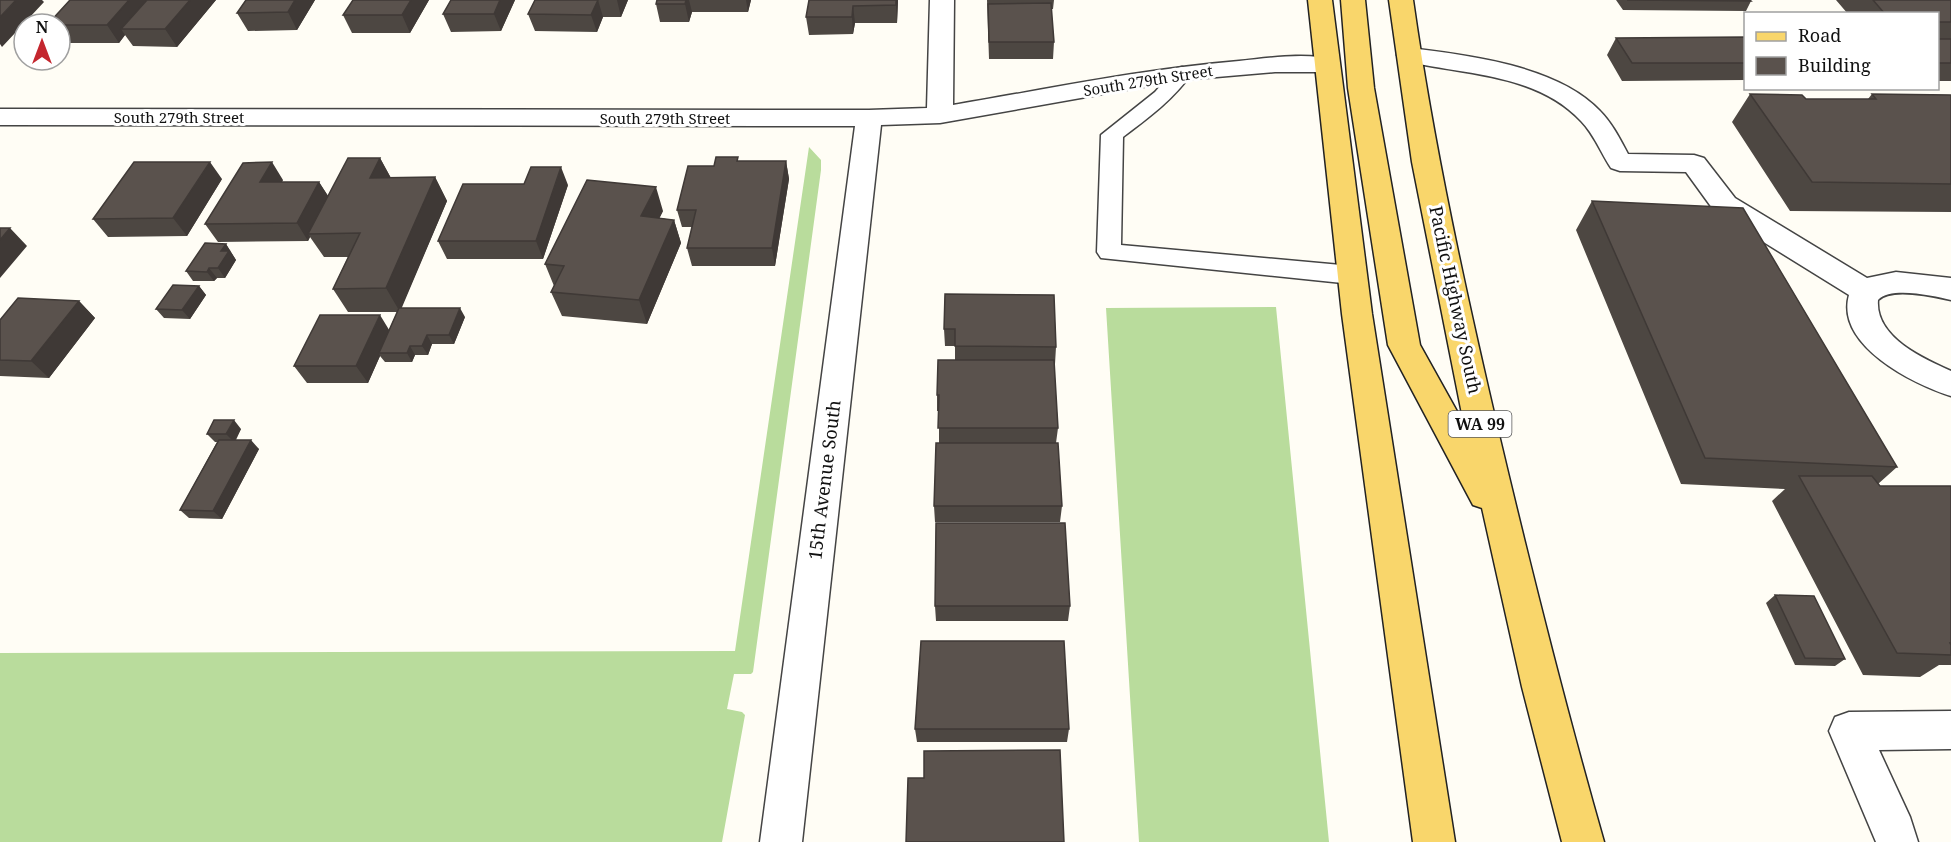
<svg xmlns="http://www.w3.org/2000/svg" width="1951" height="842" font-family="'Noto Serif',serif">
<rect width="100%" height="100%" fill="#fffdf5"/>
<path fill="#b9dc9c" d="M 809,147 L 821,160 L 821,170 L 753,672 L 751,674 L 734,674 L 727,709 L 742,712 L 745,715 L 722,842 L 0,842 L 0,653 L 735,651 Z
M 1276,307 L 1329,842 L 1139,842 L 1106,308 Z"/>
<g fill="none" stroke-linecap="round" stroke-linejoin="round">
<g stroke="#444" stroke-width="3">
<path id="lane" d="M 1182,67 L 1189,69 L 1192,73 C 1174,99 1148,118 1123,137 L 1121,245 L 1352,266 L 1361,269 L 1364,275 L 1361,281 L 1352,284 L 1101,258 L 1097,252 L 1101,135 L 1155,92 L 1175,69 Z"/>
</g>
<g stroke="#444" stroke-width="3">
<path id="street" d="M 930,0 L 954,0 L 953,105 C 1048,89 1143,69 1239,61 C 1270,58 1306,52 1336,60 L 1339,65 L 1336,70 L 1327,72 L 1275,72 L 1182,80 L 940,123 L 881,125 L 802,842 L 760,842 L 855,126 L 0,125 L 0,109 L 869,110 L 927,108 Z
M 1409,48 C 1468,55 1558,66 1600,111 C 1612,123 1620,139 1628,154 L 1694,155 L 1704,158 L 1735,198 L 1867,278 L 1896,272 L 1951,278 L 1951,300 C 1934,296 1891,286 1878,300 C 1875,337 1922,358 1951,371 L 1951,396 C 1913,384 1835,345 1849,295 L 1715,212 L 1686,172 L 1620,171 L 1611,168 C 1601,153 1594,134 1581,121 C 1535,72 1461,75 1400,60 L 1397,55 L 1400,50 Z
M 1951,711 L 1951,749 L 1879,750 L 1910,817 L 1918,842 L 1876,842 L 1829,731 L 1835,717 L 1849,712 Z"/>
</g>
<g stroke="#222" stroke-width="3">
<path id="primary" d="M 1308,0 L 1332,0 L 1372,314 L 1455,842 L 1413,842 L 1342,314 Z
M 1341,0 L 1365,0 L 1374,88 L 1420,345 L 1464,424 L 1412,162 L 1389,0 L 1413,0 C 1434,148 1466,294 1500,439 C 1532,574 1566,709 1604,842 L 1562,842 L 1522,687 L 1482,508 L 1473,505 L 1388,345 L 1348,88 Z"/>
</g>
<use href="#lane" fill="#fff" fill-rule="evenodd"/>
<use href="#street" fill="#fff" fill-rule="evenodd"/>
<use href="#primary" fill="#f9d66b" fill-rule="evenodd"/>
</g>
<path fill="#4d4742" d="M 70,0 L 216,0 L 177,47 L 133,46 L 125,35 L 119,43 L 60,43 L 60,24 Z
M 246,0 L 315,0 L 297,30 L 248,31 L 237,13 Z
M 353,0 L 429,0 L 410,33 L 352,33 L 343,15 Z
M 451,0 L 515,0 L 501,31 L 451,32 L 443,14 Z
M 535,0 L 628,0 L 621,17 L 603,17 L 597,32 L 535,31 L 528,14 Z
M 657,0 L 751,0 L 748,12 L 692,12 L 689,22 L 660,22 L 656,4 Z
M 809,0 L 898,0 L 897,23 L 855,23 L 853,34 L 809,35 L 806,17 Z
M 987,0 L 1054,0 L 1053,9 L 1051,9 L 1054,42 L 1053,59 L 989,59 Z
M 1616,0 L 1750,0 L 1751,1 L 1746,11 L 1623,10 Z
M 1836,0 L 1951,0 L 1951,81 L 1938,81 L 1938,14 L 1848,14 Z
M 1616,38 L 1746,38 L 1746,80 L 1622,81 L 1607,55 Z
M 1750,94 L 1806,99 L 1868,99 L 1872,94 L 1951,95 L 1951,212 L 1790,211 L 1732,122 Z
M 380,158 L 391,178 L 435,177 L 447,201 L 401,308 L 465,317 L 454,344 L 432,344 L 428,355 L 415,355 L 412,362 L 385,362 L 380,356 L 368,383 L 307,383 L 294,366 L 389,330 L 397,312 L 348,312 L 333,289 L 348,257 L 324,257 L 310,237 L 308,241 L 218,242 L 205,224 L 283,180 L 282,182 L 319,182 L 328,196 Z
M 738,161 L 786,161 L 789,179 L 775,266 L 692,266 L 687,248 L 692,227 L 682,227 L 677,210 L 714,166 Z
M 222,179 L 187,236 L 108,237 L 93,219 Z
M 568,185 L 543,259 L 447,259 L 438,241 Z
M 1592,201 L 1897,467 L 1878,484 L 1880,486 L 1951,486 L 1951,665 L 1939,665 L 1920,677 L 1863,675 L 1772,501 L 1785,489 L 1681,484 L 1576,230 Z
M 663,211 L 659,218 L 674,220 L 681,243 L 647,324 L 562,316 L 551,292 L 554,286 L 545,264 Z
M 226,244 L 236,260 L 225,278 L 217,278 L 214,281 L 193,281 L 186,271 Z
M 199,286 L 206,295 L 190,319 L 164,318 L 156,309 Z
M 945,294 L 1056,347 L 1055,364 L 1054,364 L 1058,428 L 1056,443 L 1062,506 L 1060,522 L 935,522 L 934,506 L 939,443 L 939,411 L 937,411 L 937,395 L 955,360 L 955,346 L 945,346 L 944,329 Z
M 79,301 L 95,318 L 49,378 L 0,376 L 0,320 Z
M 241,429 L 236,440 L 259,449 L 222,519 L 189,518 L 180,510 L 217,442 L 215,442 L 207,434 Z
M 1775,595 L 1845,659 L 1835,666 L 1795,665 L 1766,603 Z
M 935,606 L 1070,606 L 1068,621 L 936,621 Z
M 915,729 L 1069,729 L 1067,742 L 917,742 Z"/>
<path fill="#3f3936" d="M 16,0 L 42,0 L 44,2 L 2,47 L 0,44 L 0,17 Z
M 129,0 L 156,0 L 121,29 L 125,35 L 119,43 L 107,25 Z
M 190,0 L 216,0 L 177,47 L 165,29 Z
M 295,0 L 315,0 L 297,30 L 288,12 Z
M 411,0 L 429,0 L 410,33 L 402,15 Z
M 500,0 L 515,0 L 501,31 L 494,14 Z
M 598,0 L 603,17 L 597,32 L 591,15 Z
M 617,0 L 628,0 L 621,17 Z
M 686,0 L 689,0 L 692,12 L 689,22 L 685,4 Z
M 746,0 L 751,0 L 748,12 Z
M 896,0 L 898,0 L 897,23 L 896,5 Z
M 853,6 L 855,23 L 853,34 L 852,17 Z
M 380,158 L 393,182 L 370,178 Z
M 786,161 L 789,179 L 775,266 L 772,248 Z
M 210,162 L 222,179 L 187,236 L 173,218 Z
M 272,162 L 283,180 L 272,200 L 260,182 Z
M 561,167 L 568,185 L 543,259 L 536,241 Z
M 435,177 L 447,201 L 400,312 L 386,288 Z
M 319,182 L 330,199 L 308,234 L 310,237 L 308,241 L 297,223 Z
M 656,187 L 663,211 L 649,240 L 641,216 Z
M 674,220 L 681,243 L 647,324 L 639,300 Z
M 10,228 L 27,246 L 0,278 L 0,240 Z
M 226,244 L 236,260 L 225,278 L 218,268 L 221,251 Z
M 209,268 L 217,278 L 214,281 L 207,272 Z
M 199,286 L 206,295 L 190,319 L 182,310 Z
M 79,301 L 95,318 L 49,378 L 31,361 Z
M 460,308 L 465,317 L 454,344 L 449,335 Z
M 380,315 L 391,333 L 379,353 L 380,356 L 368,383 L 356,366 Z
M 427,335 L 432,344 L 428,355 L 422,346 Z
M 410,346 L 415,355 L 412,362 L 407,353 Z
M 234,420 L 241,429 L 234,442 L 226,434 Z
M 251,440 L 259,449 L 222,519 L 213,511 Z"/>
<path fill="#5a524d" stroke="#3f3936" stroke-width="1.5" d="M 0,0 L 16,0 L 0,17 Z
M 70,0 L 129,0 L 107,25 L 60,25 L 60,24 L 48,24 Z
M 147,0 L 190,0 L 165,29 L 121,29 Z
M 246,0 L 295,0 L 288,12 L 237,13 Z
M 353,0 L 411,0 L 402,15 L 343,15 Z
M 451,0 L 500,0 L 494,14 L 443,14 Z
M 535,0 L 598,0 L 591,15 L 528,14 Z
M 657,0 L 686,0 L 685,4 L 656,4 Z
M 809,0 L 896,0 L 896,5 L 853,6 L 852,17 L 806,17 Z
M 1627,0 L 1750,0 L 1751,1 Z
M 1873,0 L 1951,0 L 1951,22 L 1938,22 L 1938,14 L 1885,14 Z
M 1051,3 L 1054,42 L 989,42 L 988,4 Z
M 1745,37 L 1746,63 L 1632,63 L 1616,38 Z
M 1938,39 L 1951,39 L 1951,63 L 1938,63 Z
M 1750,94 L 1802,95 L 1806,99 L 1876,99 L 1872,94 L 1951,95 L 1951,184 L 1812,182 Z
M 716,157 L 738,157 L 737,161 L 786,161 L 772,248 L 687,248 L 696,210 L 677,210 L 688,166 L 714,166 Z
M 348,158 L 380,158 L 370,178 L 435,177 L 386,288 L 333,289 L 360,233 L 308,234 Z
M 134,162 L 210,162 L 173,218 L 93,219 Z
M 272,162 L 260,182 L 319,182 L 297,223 L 205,224 L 243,163 Z
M 531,167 L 561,167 L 536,241 L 438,241 L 463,184 L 524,184 Z
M 587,180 L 656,187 L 641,216 L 674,220 L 639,300 L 551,292 L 564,266 L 545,264 Z
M 1592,201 L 1743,208 L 1897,467 L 1705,458 Z
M 0,228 L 10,228 L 0,240 Z
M 205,243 L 226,244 L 221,251 L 229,251 L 218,268 L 209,268 L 207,272 L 186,271 Z
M 173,285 L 199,286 L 182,310 L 156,309 Z
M 945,294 L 1054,295 L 1056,347 L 955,346 L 955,329 L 944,329 Z
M 18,298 L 79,301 L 31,361 L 0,360 L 0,320 Z
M 399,308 L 460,308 L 449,335 L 427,335 L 422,346 L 410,346 L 407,353 L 379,353 Z
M 320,315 L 380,315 L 356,366 L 294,366 Z
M 938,360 L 1054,360 L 1058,428 L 938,428 L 939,395 L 937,395 Z
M 214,420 L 234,420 L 226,434 L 207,434 Z
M 219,440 L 251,440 L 213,511 L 180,510 Z
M 936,443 L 1058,443 L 1062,506 L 934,506 Z
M 1799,476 L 1872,476 L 1880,486 L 1951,486 L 1951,643 L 1950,643 L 1951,645 L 1951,655 L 1897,653 Z
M 936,523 L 1065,523 L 1070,606 L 935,606 Z
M 1775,595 L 1814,596 L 1845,659 L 1805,658 Z
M 921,641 L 1064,641 L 1069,729 L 915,729 Z
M 1060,750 L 1064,842 L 906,842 L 908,778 L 924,778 L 924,751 Z"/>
<g text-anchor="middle" stroke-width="6" stroke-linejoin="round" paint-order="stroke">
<g font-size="15" fill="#111" stroke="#fff">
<text transform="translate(1148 81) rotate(-9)" y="5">South 279th Street</text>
<text x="179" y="123">South 279th Street</text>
<text x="665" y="124">South 279th Street</text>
</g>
<rect fill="#fff" stroke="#585858" stroke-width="1.5" x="1448.5" y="411" width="63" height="26" rx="4.5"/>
<g font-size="16" font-weight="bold" fill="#111">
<text x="1480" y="430">WA 99</text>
</g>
<g font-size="18" fill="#111" stroke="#fff">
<text transform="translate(1455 300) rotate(78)" y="6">Pacific Highway South</text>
<text transform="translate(825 480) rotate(-83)" y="6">15th Avenue South</text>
</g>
</g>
<rect x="1744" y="12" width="195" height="78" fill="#ffffff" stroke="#a0a0a0" stroke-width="1.5"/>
<rect x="1756" y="32" width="30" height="9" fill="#f9d66b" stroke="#a0a0a0" stroke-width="1.5"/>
<text x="1798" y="42" font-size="18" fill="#111111">Road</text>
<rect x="1756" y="57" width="30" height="18" fill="#5a524d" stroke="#a0a0a0" stroke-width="1.5"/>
<text x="1798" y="72" font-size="18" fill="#111111">Building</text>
<g transform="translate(42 42)"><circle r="28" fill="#ffffff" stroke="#a0a0a0" stroke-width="1.5"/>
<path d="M0-4.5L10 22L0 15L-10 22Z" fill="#c4262e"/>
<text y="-9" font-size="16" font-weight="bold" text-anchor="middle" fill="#111111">N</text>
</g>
</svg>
